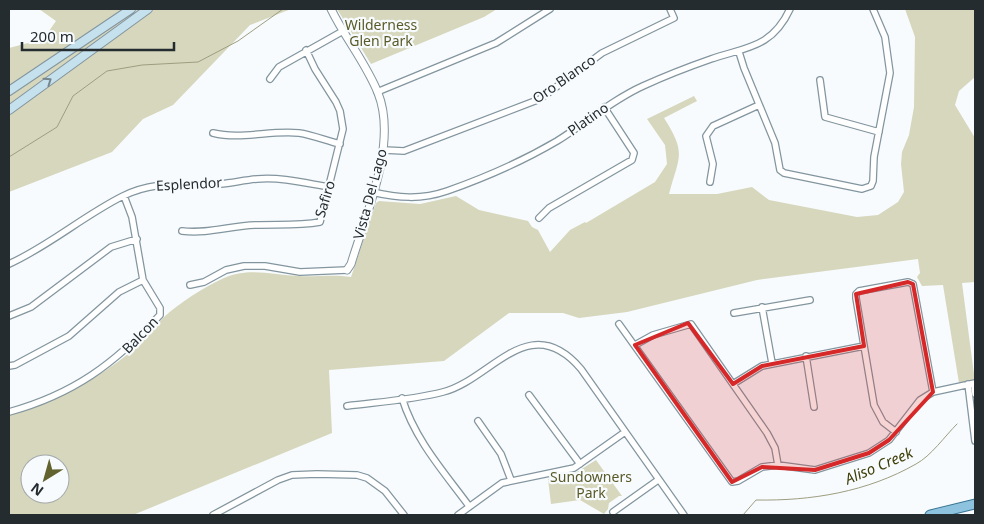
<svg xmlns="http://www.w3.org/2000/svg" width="984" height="524" font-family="'Noto Sans',sans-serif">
<rect width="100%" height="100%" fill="#f7fbfd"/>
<path fill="#d6d7bc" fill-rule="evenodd" d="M 39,9 L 291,9 L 250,25 L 173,105 L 143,119 L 112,152 L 9,192 L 9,48 L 28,43 L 40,44 L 56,21 Z
M 337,9 L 497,9 L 484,17 L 371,64 Z
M 905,9 L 975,9 L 975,77 L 959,91 L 955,105 L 975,138 L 975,282 L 962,283 L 975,382 L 959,383 L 943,285 L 922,286 L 917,277 L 920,273 L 918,259 L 757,280 L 627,312 L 579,318 L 563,313 L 509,313 L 444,361 L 329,370 L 332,433 L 133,515 L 9,515 L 9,415 C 54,402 95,381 132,351 C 144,341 153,328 163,318 C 179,303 204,287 224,278 C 249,267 273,275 299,276 C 317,277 333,274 351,277 L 376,203 L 379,201 L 420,204 L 456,196 L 479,210 L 528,221 L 532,227 L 538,230 L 550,252 L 570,230 L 585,222 L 586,223 L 655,182 L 667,164 L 665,145 L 647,119 L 694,96 L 697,101 L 664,118 C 687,154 679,156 669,194 L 717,194 L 752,187 L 769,200 L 857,217 L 878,215 L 898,202 L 904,192 L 901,164 L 902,152 L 909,135 L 914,107 L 915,37 ZM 30,464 L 60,464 L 60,494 L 30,494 Z
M 596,460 L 622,496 L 619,496 L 609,503 L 608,509 L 604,514 L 580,500 L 551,504 L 548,479 L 572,475 Z"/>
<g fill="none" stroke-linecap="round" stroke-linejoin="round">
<path stroke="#9d9e81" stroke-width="1" d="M 9,157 L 57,127 L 73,96 L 107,71 L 142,65 L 198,62 L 238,41 L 283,9
M 743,515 L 756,500 C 811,501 867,492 916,464 C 931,456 945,436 957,424"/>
<g stroke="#83959f" stroke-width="8">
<path id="minor" d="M 739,52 L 744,68 L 775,143 L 780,170 L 784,173 L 862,189 L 871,186 L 873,181 L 874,157 L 890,73 L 885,37 L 873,9
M 270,79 L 279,67 L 343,31
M 820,80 L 825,117 L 879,132
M 377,92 L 496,43 L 550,9
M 213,133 C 241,140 270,130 299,133 C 313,135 327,141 340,144
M 384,150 L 404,151 L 540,99 L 602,53 L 674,18 L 670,9
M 710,182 L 713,164 L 706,136 L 713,126 L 759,105
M 372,192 C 398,198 421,200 447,191 C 484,178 523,161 557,141 C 586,123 612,100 643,86 C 665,76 688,67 711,59 C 746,47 772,48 790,9
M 539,218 L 549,208 L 632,160 L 634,153 L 604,107
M 182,231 C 208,234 230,226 255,225 C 277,224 298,226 320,222 L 343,129 L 340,111 L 336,102 L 315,69 L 306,50
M 9,264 C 49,246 83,216 123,196 C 159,179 182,187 220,184 C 232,183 245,180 257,179 C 282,177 305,183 329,187
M 190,285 L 204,282 L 226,270 L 244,266 L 265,266 L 300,272 L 347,270
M 762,307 L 772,363
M 734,313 L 810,300
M 9,316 L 31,307 L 111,247 L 137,239
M 619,324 L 732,482 L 738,481 L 762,467 L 778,465 L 815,470 L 869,453 L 889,440 L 920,400 L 933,392 L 975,383
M 635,345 L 653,335 L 691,324 L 767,433 L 775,448 L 778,465
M 806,356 L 814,407
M 9,366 L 15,365 L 69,336 L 119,292 L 143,280
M 733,384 L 762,366 L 864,346
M 968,384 L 975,441
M 974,384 L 975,394
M 529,395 L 580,464
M 402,398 C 415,440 444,472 469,506
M 347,406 C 378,402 412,400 443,392 C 491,380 529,308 581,369 L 684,515
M 9,412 C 74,394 114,364 160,315 L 160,308 L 143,280 L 132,217 L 124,196
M 478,421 L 501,454 L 511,480
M 896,432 L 883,422 L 874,405 L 856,298 L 856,294 L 859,291 L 908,282 L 913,284 L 933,392
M 613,512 L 658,480
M 213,515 L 278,480 L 292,475 L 317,474 L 357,475 L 367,478 L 385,491 L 404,515
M 458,515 L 502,483 L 574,468 L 625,432"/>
</g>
<g stroke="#83959f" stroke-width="9">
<path id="tertiary" d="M 331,9 C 345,38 366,63 378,93 C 398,143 366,214 351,264 L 347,270"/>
</g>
<g stroke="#83959f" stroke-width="10">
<path id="secondary" d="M 9,91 L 131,9
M 9,110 L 148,9"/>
</g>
<g stroke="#377493" stroke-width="11">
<path id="primary" d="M 930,515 L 975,504"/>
</g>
<use href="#minor" stroke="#fff" stroke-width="5.5"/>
<use href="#tertiary" stroke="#fff" stroke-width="7"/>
<use href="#secondary" stroke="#c6e1ee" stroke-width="8"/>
<use href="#primary" stroke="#8dc3de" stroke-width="9"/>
</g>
<defs><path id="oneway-chevron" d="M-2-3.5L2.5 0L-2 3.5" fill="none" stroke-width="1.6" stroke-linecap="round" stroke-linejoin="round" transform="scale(1.25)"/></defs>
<use stroke="#75868f" href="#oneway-chevron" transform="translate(48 81) rotate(-35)"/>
<path fill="#d62828" fill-opacity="0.2" stroke="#d62828" stroke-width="4" stroke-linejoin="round" d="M 908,282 L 913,284 L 933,392 L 889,440 L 869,453 L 815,470 L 762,467 L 732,482 L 635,345 L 688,323 L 733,384 L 762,366 L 864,346 L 856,294 Z"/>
<g text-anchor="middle" stroke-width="4.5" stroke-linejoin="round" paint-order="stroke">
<g font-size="14" fill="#5a5a28" stroke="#f7fbfd">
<text x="381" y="30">Wilderness<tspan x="381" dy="16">Glen Park</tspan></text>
<text x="591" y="482">Sundowners<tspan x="591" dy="16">Park</tspan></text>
</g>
<g font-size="14" fill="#242c30" stroke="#f7fbfd">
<text transform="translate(564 79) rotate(-35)" y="5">Oro Blanco</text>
<text transform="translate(588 119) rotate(-35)" y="5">Platino</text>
<text transform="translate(189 184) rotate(-3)" y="5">Esplendor</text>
<text transform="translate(370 194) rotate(-75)" y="5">Vista Del Lago</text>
<text transform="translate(325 199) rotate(-73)" y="5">Safiro</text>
<text transform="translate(140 335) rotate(-46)" y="5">Balcon</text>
</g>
<g font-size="15" font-style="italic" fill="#3f3e08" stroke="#f7fbfd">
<text transform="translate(879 466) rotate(-23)" y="5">Aliso Creek</text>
</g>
</g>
<rect width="984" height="524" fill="none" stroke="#242c30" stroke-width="20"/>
<g transform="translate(45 479) rotate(217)"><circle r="24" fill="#f7fbfd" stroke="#a3a8ab"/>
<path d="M0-4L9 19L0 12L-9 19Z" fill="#636330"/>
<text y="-8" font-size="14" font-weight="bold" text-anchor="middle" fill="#242c30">N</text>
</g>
<path d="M22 42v8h152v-8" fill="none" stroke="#242c30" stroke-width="2.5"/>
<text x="30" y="42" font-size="15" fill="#242c30" stroke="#f7fbfd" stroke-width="4" paint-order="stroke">200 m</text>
</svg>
